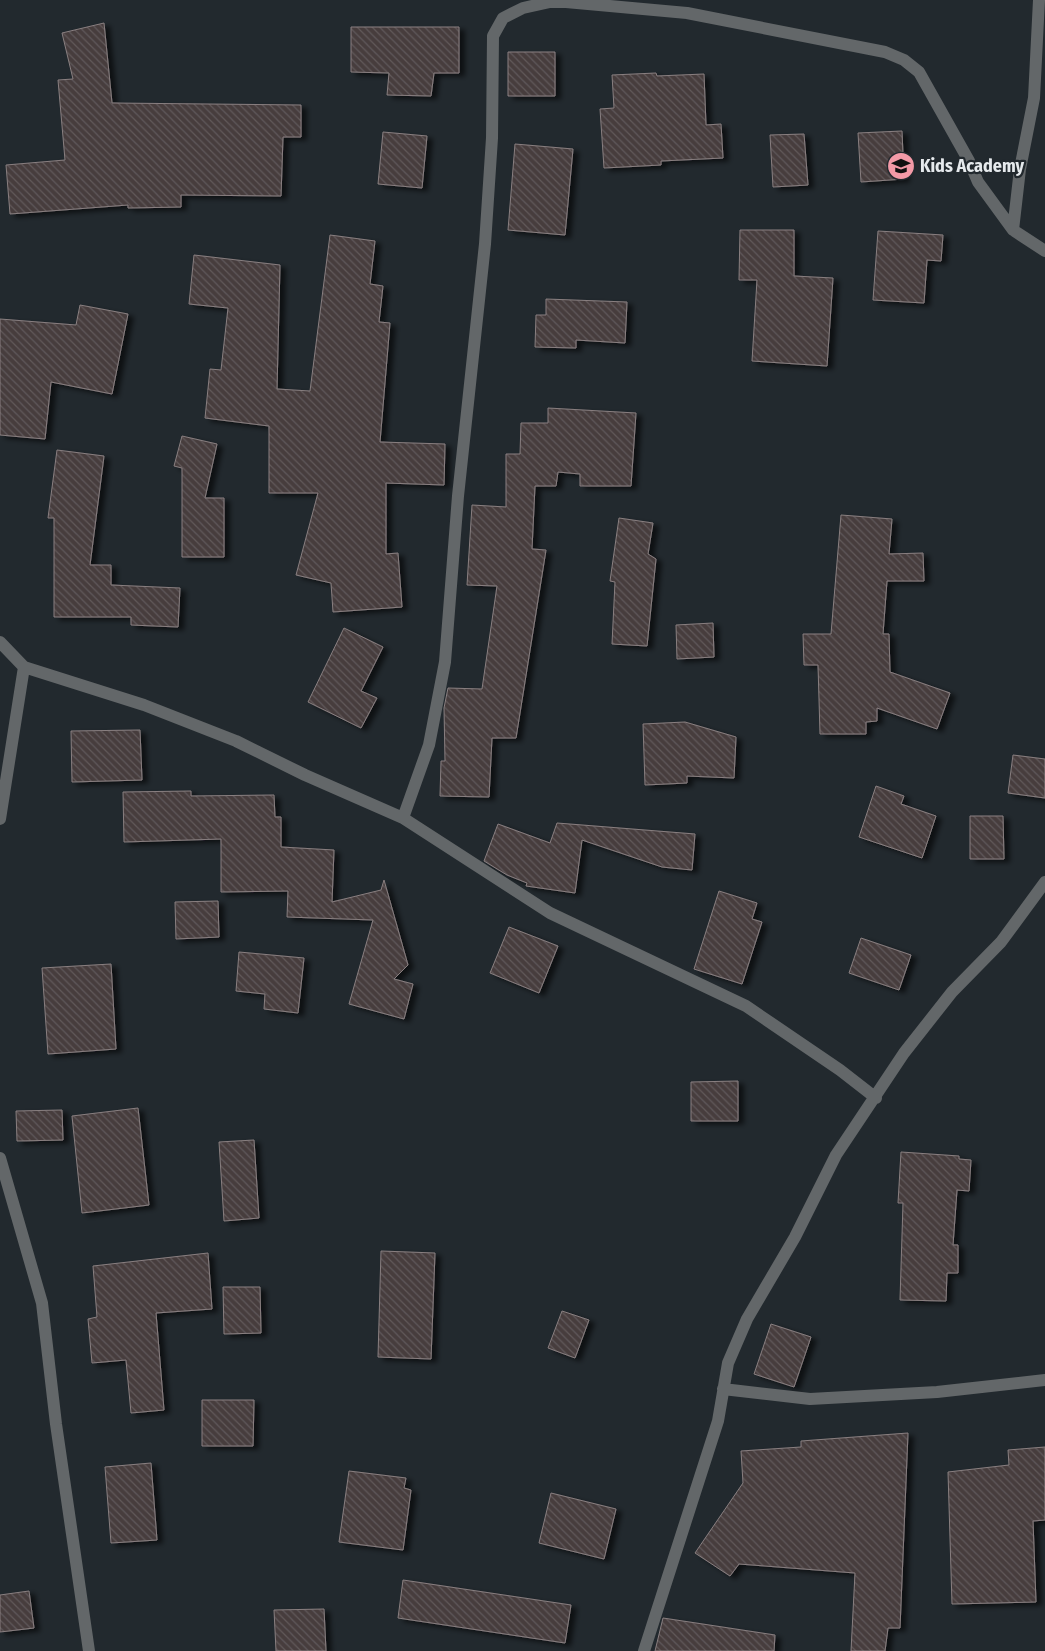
<svg xmlns="http://www.w3.org/2000/svg" width="1045" height="1651" font-family="'Fira Sans Condensed',sans-serif">
<defs>
<pattern id="building-back-hatch" width="6" height="6" patternUnits="userSpaceOnUse" patternTransform="scale(1.25)"><rect width="6" height="6" fill="#463d3e"/><path d="M-1 5l2 2M0 0l6 6M5-1l2 2" fill="none" stroke="#61595a"/></pattern>
<filter id="shadow"><feDropShadow dx="5.5" dy="3" stdDeviation="2.5" flood-color="#0009"/></filter>
</defs>
<rect width="100%" height="100%" fill="#22292e"/>
<path fill="url(#building-back-hatch)" stroke="#897f80" filter="url(#shadow)" d="M 104,23 L 112,103 L 301,105 L 301,137 L 283,137 L 281,196 L 181,195 L 181,207 L 128,208 L 128,205 L 10,214 L 6,165 L 65,160 L 58,80 L 73,79 L 62,33 Z
M 351,27 L 459,27 L 459,73 L 434,73 L 431,96 L 387,95 L 389,73 L 351,72 Z
M 508,52 L 555,52 L 555,96 L 508,96 Z
M 656,73 L 657,76 L 704,74 L 706,125 L 721,124 L 723,158 L 661,161 L 661,165 L 604,168 L 600,109 L 614,108 L 612,75 Z
M 902,131 L 904,179 L 861,182 L 858,133 Z
M 383,132 L 427,136 L 422,188 L 378,184 Z
M 804,134 L 808,185 L 773,187 L 770,135 Z
M 515,144 L 573,149 L 565,235 L 508,230 Z
M 740,230 L 794,230 L 794,276 L 833,278 L 827,366 L 752,361 L 757,280 L 739,280 Z
M 878,231 L 943,235 L 941,261 L 927,260 L 924,303 L 873,300 Z
M 330,235 L 375,241 L 370,284 L 383,286 L 379,322 L 390,323 L 380,442 L 445,444 L 444,485 L 386,483 L 386,554 L 398,553 L 402,607 L 333,612 L 331,583 L 296,575 L 318,493 L 269,493 L 269,426 L 205,418 L 210,369 L 221,370 L 228,308 L 189,304 L 194,255 L 280,265 L 277,389 L 310,391 Z
M 546,299 L 627,302 L 625,343 L 576,340 L 576,348 L 535,347 L 536,315 L 546,315 Z
M 80,305 L 128,314 L 112,394 L 51,382 L 45,439 L 0,435 L 0,319 L 76,325 Z
M 548,408 L 636,413 L 631,486 L 580,486 L 580,474 L 558,472 L 556,486 L 535,486 L 532,549 L 546,550 L 516,738 L 492,738 L 489,797 L 440,796 L 441,761 L 445,761 L 444,708 L 448,688 L 482,689 L 497,586 L 467,585 L 472,505 L 506,507 L 506,454 L 520,454 L 521,423 L 548,423 Z
M 182,436 L 217,444 L 205,498 L 224,498 L 224,557 L 182,557 L 182,468 L 174,466 Z
M 57,450 L 104,456 L 90,565 L 111,565 L 111,585 L 180,588 L 178,627 L 131,625 L 131,617 L 54,617 L 54,518 L 48,518 Z
M 841,515 L 892,519 L 889,554 L 923,553 L 924,581 L 887,581 L 883,634 L 889,634 L 890,672 L 950,693 L 937,729 L 877,708 L 877,721 L 866,722 L 866,734 L 820,734 L 818,665 L 804,665 L 803,634 L 831,634 Z
M 619,518 L 653,523 L 648,554 L 656,559 L 647,646 L 612,644 L 615,582 L 610,581 Z
M 713,623 L 714,657 L 677,659 L 676,625 Z
M 344,628 L 383,647 L 361,691 L 377,698 L 361,728 L 308,702 Z
M 685,722 L 736,737 L 734,778 L 687,776 L 687,783 L 645,785 L 643,724 Z
M 140,730 L 142,780 L 72,782 L 71,731 Z
M 1013,755 L 1045,759 L 1045,798 L 1008,793 Z
M 876,786 L 904,796 L 901,804 L 936,816 L 922,858 L 859,837 Z
M 191,791 L 191,796 L 274,795 L 275,817 L 281,817 L 281,847 L 334,850 L 332,902 L 381,890 L 384,880 L 408,965 L 394,979 L 413,984 L 404,1019 L 349,1004 L 373,920 L 287,917 L 288,891 L 221,892 L 221,839 L 124,842 L 123,792 Z
M 970,816 L 1003,816 L 1004,859 L 970,859 Z
M 557,823 L 695,834 L 692,870 L 662,867 L 582,840 L 575,893 L 526,886 L 527,883 L 507,875 L 484,861 L 498,824 L 550,843 Z
M 719,891 L 757,903 L 752,919 L 762,922 L 742,984 L 694,969 Z
M 218,901 L 219,937 L 176,939 L 175,902 Z
M 509,927 L 558,946 L 539,993 L 490,973 Z
M 861,938 L 911,955 L 899,990 L 849,973 Z
M 239,952 L 304,958 L 298,1013 L 264,1009 L 265,994 L 236,991 Z
M 111,964 L 116,1049 L 48,1054 L 42,968 Z
M 738,1081 L 738,1121 L 691,1121 L 691,1082 Z
M 138,1108 L 149,1205 L 82,1213 L 72,1116 Z
M 62,1110 L 63,1140 L 17,1141 L 16,1111 Z
M 254,1140 L 259,1218 L 224,1221 L 219,1142 Z
M 901,1152 L 959,1156 L 959,1159 L 971,1160 L 969,1191 L 957,1190 L 953,1245 L 958,1245 L 958,1273 L 947,1273 L 946,1301 L 900,1300 L 903,1203 L 898,1203 Z
M 381,1251 L 435,1253 L 431,1359 L 378,1357 Z
M 208,1253 L 212,1309 L 156,1313 L 164,1410 L 131,1413 L 126,1360 L 92,1363 L 88,1319 L 97,1317 L 93,1266 Z
M 223,1287 L 260,1287 L 261,1333 L 224,1334 Z
M 562,1311 L 589,1320 L 575,1358 L 548,1348 Z
M 771,1324 L 811,1337 L 794,1387 L 754,1374 Z
M 202,1400 L 254,1400 L 253,1446 L 202,1446 Z
M 908,1433 L 900,1628 L 888,1628 L 885,1651 L 851,1651 L 855,1573 L 739,1564 L 730,1576 L 695,1553 L 743,1483 L 741,1451 L 801,1447 L 801,1441 Z
M 1045,1447 L 1045,1520 L 1033,1521 L 1036,1602 L 952,1604 L 948,1472 L 1009,1465 L 1008,1450 Z
M 151,1463 L 157,1540 L 111,1543 L 105,1467 Z
M 349,1471 L 406,1478 L 404,1488 L 411,1490 L 403,1550 L 339,1542 Z
M 551,1493 L 616,1509 L 604,1559 L 539,1543 Z
M 403,1580 L 571,1605 L 565,1643 L 398,1618 Z
M 29,1591 L 34,1628 L 0,1632 L 0,1595 Z
M 324,1609 L 326,1651 L 276,1651 L 274,1610 Z
M 663,1618 L 775,1635 L 774,1651 L 655,1651 Z"/>
<g fill="none" stroke-linecap="round" stroke-linejoin="round">
<path stroke="#636769" stroke-width="12" d="M 566,0 L 566,2 L 687,13 L 885,52 L 904,60 L 919,72 L 969,161 L 978,182 L 1013,230 L 1045,251
M 1013,230 L 1020,169 L 1034,98 L 1039,0
M 0,642 L 24,667 L 144,705 L 236,741 L 305,775 L 403,818 L 550,913 L 746,1006 L 840,1070 L 876,1098
M 403,818 L 429,745 L 445,662 L 458,496 L 485,244 L 492,138 L 493,36 L 503,18 L 523,8 L 550,2 L 566,2
M 0,819 L 24,667
M 0,1158 L 42,1303 L 56,1424 L 89,1651
M 723,1389 L 810,1399 L 937,1392 L 1045,1380
M 644,1651 L 718,1421 L 728,1363 L 747,1319 L 795,1237 L 836,1155 L 904,1053 L 952,992 L 1001,942 L 1045,882"/>
</g>
<defs>
<g id="school-disc" transform="scale(1.4375)"><circle r="9.5" fill="#f39aa7" stroke="#22292e"/><path d="M0-5L7-2L0 1L-7-2ZM-4 1L0 2.5L4 1V4Q0 6-4 4Z" fill="#111"/></g>
</defs>
<g fill-rule="evenodd">
<use href="#school-disc" x="901" y="166"/>
</g>
<g text-anchor="middle" stroke-width="4.5" stroke-linejoin="round" paint-order="stroke">
<g font-size="18" font-weight="bold" fill="#e6eaed" stroke="#22292e" text-anchor="start">
<text x="920" y="172">Kids Academy</text>
</g>
</g>
</svg>
